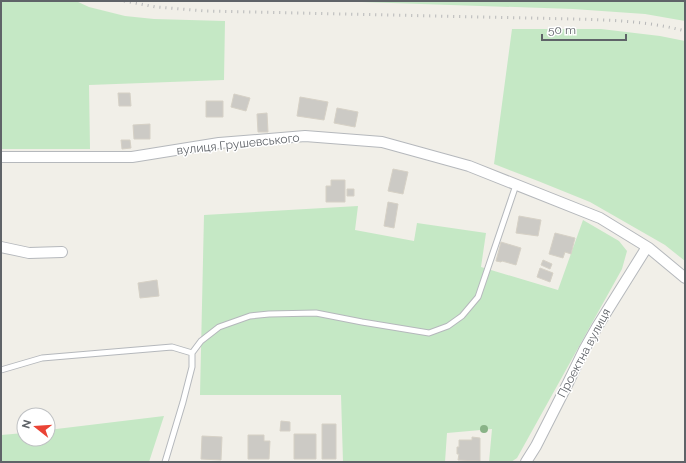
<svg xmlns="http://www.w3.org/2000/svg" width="686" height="463" font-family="Raleway,sans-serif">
<rect width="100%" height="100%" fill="#f1efe8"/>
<path fill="#c5e8c5" d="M 1,1 L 76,1 L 89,7 L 125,16 L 154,19 L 225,21 L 224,80 L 89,85 L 90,149 L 1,149 Z
M 332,1 L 685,1 L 685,21 L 645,14 L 573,9 Z
M 512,29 L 601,29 L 660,36 L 685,41 L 685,261 L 665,245 L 590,202 L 538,181 L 494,164 Z
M 358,206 L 355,230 L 414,241 L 417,223 L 486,233 L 481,267 L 558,290 L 583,220 L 619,241 L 627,251 L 622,269 L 517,458 L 511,462 L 489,462 L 492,429 L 447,433 L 445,462 L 343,462 L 341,395 L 200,395 L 204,215 Z
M 164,416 L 149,462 L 1,462 L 1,435 L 24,433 L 24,439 L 48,439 L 48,430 Z"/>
<path fill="#cccac5" stroke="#d6d1c6" d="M 118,93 L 130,93 L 131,106 L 119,106 Z
M 234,94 L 250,98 L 246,111 L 231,107 Z
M 300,97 L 328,102 L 324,120 L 297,116 Z
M 206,101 L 223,101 L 223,117 L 206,117 Z
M 337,108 L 358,112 L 355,127 L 334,123 Z
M 267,113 L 268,132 L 258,132 L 257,114 Z
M 150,124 L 150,139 L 134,139 L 133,125 Z
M 121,140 L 130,140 L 131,148 L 122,149 Z
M 393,169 L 408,172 L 403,194 L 388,191 Z
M 331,180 L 345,180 L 345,202 L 326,202 L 326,186 L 331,186 Z
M 347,189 L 354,189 L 354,196 L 347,196 Z
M 388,202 L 398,204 L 394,228 L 384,226 Z
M 519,216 L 541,220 L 538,236 L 516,233 Z
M 555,233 L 575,238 L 571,254 L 565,252 L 563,258 L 549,254 Z
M 501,242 L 521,248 L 516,265 L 502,261 L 501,262 L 496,261 Z
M 543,260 L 552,264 L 550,269 L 541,265 Z
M 540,268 L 553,273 L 550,282 L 537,277 Z
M 157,280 L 159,296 L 140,298 L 138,283 Z
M 281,421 L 290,422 L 290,431 L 280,431 Z
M 322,424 L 336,424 L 336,459 L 322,459 Z
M 294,434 L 316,434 L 316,459 L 294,459 Z
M 248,435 L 264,435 L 264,441 L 270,441 L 269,459 L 248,459 Z
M 202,436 L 222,437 L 221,460 L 201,459 Z
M 472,437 L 480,438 L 480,461 L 458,460 L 459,454 L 457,454 L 457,447 L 459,447 L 459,440 L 472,440 Z"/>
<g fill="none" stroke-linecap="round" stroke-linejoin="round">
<g stroke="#b5b8bc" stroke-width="7">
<path id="lane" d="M 1,370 L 42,358 L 172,347 L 192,353
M 165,462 L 183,402 L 192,367 L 192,353 L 201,341 L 219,327 L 250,316 L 269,314 L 316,313 L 362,322 L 429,333 L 448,326 L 462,316 L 478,297 L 516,185"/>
</g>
<g stroke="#b5b8bc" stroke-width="12">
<path id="street" d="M 1,157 L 132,157 L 219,143 L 305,136 L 382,142 L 469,166 L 600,218 L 649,248 L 685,278
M 1,247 L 29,253 L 62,252
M 526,462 L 536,446 L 568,383 L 584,350 L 597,327 L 647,247"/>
</g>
<use href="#lane" stroke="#fff" stroke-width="5"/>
<use href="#street" stroke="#fff" stroke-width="10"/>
<path stroke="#b6b7b8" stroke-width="3" stroke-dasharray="1 5" stroke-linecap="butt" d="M 124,1 L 156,7 L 206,11 L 573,19 C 611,20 648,21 685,31"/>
</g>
<circle fill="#89b387" cx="484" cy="429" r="4"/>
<g text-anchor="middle" stroke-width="3" stroke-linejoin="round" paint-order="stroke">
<g font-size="12" fill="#5f6368" stroke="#fff">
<text transform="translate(238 144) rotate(-6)" y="4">вулиця Грушевського</text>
<text transform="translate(584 353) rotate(-62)" y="4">Проектна вулиця</text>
</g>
</g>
<rect width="686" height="463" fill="none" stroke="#5f6368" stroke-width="4"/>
<g transform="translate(36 427) rotate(287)"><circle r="19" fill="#ffffff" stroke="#bfc1c3"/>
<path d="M0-3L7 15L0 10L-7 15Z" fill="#ea4335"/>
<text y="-6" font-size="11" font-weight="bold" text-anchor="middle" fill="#5f6368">N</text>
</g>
<path d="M542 34v6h84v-6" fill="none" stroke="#5f6368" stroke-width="2"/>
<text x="548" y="34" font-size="12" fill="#5f6368" stroke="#ffffff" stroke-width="3" paint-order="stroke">50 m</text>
</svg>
